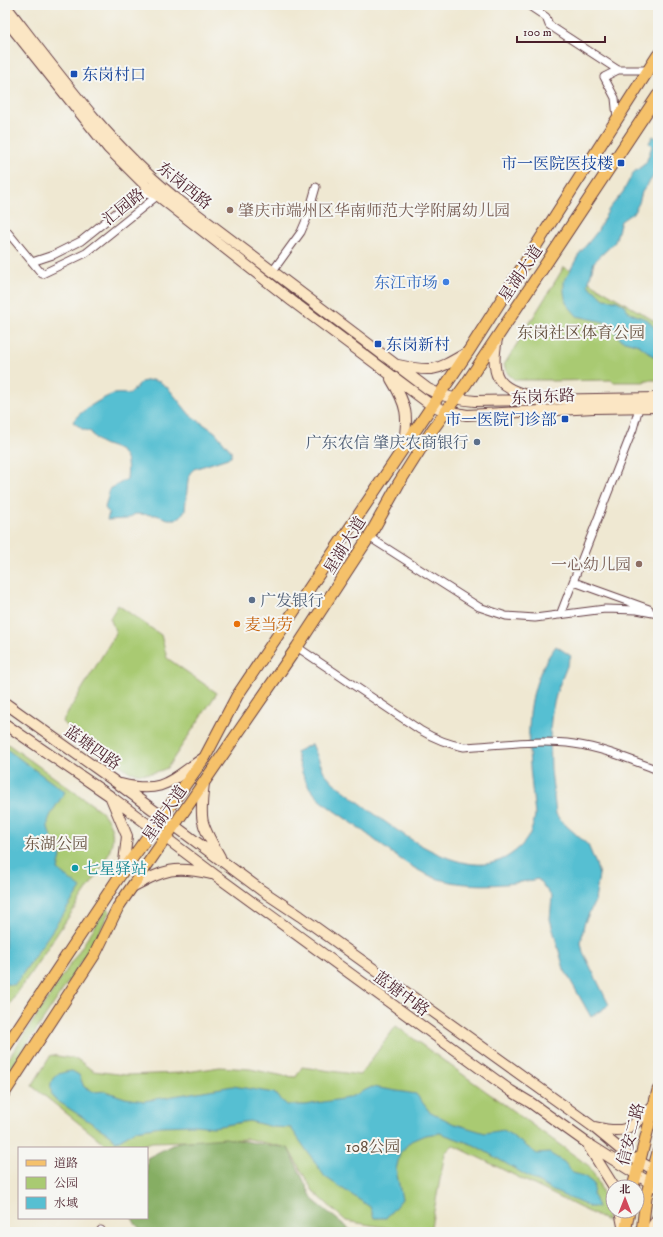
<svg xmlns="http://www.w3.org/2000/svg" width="663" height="1237" font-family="'IM FELL DW Pica','Noto Serif SC',serif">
<rect width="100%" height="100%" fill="#f6f6f2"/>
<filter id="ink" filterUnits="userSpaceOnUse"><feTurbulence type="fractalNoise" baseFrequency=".025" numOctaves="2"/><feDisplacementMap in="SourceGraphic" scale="8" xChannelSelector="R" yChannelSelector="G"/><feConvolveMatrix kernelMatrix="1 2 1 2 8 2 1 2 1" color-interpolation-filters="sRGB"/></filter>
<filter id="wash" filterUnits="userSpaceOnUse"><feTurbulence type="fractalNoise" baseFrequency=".012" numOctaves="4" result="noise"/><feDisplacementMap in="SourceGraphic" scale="16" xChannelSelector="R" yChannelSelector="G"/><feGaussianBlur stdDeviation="0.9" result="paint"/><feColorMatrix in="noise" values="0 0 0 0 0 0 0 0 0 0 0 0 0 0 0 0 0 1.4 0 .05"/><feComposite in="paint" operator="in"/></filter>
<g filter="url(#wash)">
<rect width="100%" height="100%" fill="#efe8d2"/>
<path fill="#a9ca72" stroke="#7a744e" d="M 564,267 L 658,323 L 658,380 L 645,380 L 645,382 L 613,382 L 612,380 L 551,381 L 550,380 L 515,380 L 508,374 L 504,365 Z
M 118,605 L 161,635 L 167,658 L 217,693 L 167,768 C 154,774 144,775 130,772 L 62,722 L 116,633 L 110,618 Z
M 5,742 L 101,811 C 120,832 112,848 101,869 L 5,1011 Z
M 107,908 L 110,910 L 97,938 L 5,1078 L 5,1064 Z
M 396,1026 L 589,1166 C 601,1186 607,1198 607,1221 L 453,1145 L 445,1153 L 430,1232 L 413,1232 L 346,1221 L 313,1191 L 288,1148 L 248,1139 L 152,1142 L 134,1148 L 110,1148 L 32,1086 L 51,1055 L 77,1059 L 93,1071 L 127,1075 L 180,1073 L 220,1067 L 250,1069 L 284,1076 L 296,1077 L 302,1067 L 360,1075 Z"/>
<path fill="#86ae64" stroke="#686648" d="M 225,1138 L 288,1148 L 313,1200 L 353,1232 L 144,1232 L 136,1225 L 132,1218 L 147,1218 L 147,1158 L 178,1142 Z"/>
<path fill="#56bfd2" stroke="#506f7e" d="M 653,136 L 658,139 L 658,170 L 642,192 L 639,203 L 634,212 L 621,221 L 615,242 L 594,262 L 588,285 L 604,299 L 617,301 L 624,305 L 630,313 L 648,320 L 658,333 L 658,360 L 639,345 L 621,340 L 609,325 L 604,322 L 577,316 L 566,303 L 564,292 L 564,282 L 579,254 L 597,232 L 609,209 L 623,192 L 633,173 L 646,163 L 652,146 L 649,143 Z
M 151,380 L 160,382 L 169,389 L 190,415 L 215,432 L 231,451 L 231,457 L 194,469 L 190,473 L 188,480 L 185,510 L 181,516 L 176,519 L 168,519 L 156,515 L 135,514 L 127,519 L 107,520 L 109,513 L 105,508 L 110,489 L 127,479 C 132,436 103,456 91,432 L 82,429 L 73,422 C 77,413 103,397 114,394 C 119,393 125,394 130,394 L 141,382 Z
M 556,646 L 571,656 L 557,691 L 552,711 L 550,730 L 551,770 L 556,814 L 560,820 L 588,845 L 596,864 L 599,875 L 595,901 L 584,924 L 581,943 L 583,952 L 609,1005 L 591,1017 L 564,969 L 550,919 L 552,897 L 538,879 C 510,885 479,887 451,882 C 415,876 384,846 355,825 C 341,815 323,805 312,791 C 303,780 300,766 296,752 L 312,744 L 324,772 L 334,783 C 374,812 459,891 510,855 C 526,844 532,834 535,815 C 529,758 518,694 556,646 Z
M 5,748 L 65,792 C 44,825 42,821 61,856 L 58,870 L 81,888 L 15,985 L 5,984 Z
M 72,1071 L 79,1075 L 84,1087 L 94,1092 L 105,1091 L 125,1098 L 144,1101 L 233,1086 L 274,1093 L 287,1105 L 305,1105 L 348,1098 L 372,1087 L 416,1094 L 429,1111 L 452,1123 L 485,1133 L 504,1130 L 537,1154 L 549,1153 L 564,1162 L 573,1173 L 584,1176 L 594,1184 L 593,1195 L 598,1207 L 590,1207 L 553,1191 L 474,1145 L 440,1133 L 425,1135 L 411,1141 L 400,1153 L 396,1170 L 402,1199 L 386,1218 L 374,1218 L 370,1207 L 325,1177 L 291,1128 L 273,1127 L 249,1121 L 214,1127 L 194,1125 L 160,1126 L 136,1130 L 116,1142 L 110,1135 L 53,1098 C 47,1080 53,1073 72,1071 Z"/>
</g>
<g filter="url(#ink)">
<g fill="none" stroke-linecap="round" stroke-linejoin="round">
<g stroke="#633d44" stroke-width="9">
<path id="minor" d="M 528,5 L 546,17 L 549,25 L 618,70
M 617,118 L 615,98 L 604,77 L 618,70 L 648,70
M 5,229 L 42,274 L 86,253 L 157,196
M 32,262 L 53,255 L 81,241 L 137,196 L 146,194 L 157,196
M 272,272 L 301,232 L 307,218 L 316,187
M 369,537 L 479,607 L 506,616 L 535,618 L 605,609 L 637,610 L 658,614
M 574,582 L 649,609
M 560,615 L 633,429 L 640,404
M 297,647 L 420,730 C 435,739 447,744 464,747 C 500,745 538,739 574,744 C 603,748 631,760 658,770
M 100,1232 L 101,1230"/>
</g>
<g stroke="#633d44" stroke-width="12">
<path id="secondary" d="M 5,5 C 57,72 107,142 173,196 L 428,389 C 443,397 458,399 475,401 L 658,398
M 5,19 L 108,148 L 147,187 L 292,301 L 431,405 L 446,411 L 467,415 L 594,408 L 658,407
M 497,339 C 490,374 496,389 532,396
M 398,365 C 435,373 437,370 468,352
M 391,379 C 407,405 409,416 403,447
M 5,703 L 117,783 L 261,890 L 300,916 L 592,1126 L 626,1154 L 658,1172
M 5,724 L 110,796 L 215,875 L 511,1091 L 531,1103 L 587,1143 L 658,1188
M 204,783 C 199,823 201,823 220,857
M 121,784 C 163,794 170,781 202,759
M 111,798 L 127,836 L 123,871
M 132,887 C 165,870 174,865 211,874
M 595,1127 C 628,1135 630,1128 653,1107
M 589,1147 L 614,1187
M 620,1211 L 624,1231
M 649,1232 L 658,1217"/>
</g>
<g stroke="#633d44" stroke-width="13">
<path id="primary" d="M 5,1048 L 123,871 L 205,757 L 237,696 L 468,352 L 658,55
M 5,1092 L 95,954 L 118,907 L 297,647 L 369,537 L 399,483 L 433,429 L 466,384 L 658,95
M 633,1187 L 658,1090
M 625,1232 L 629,1211
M 642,1232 L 646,1197 L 658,1152"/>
</g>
<use href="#minor" stroke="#fff" stroke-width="7"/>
<use href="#secondary" stroke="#fbe6c4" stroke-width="10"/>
<use href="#primary" stroke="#f5c16b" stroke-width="11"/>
</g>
</g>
<g fill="#1a4fb4" stroke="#f6f6f2" stroke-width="1.5">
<rect x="70" y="70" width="8" height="8" rx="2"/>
<rect x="617" y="159" width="8" height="8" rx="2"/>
<rect x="374" y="340" width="8" height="8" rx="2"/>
<rect x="561" y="415" width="8" height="8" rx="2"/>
</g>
<g fill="#8d6e63" stroke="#f6f6f2" stroke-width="1.5">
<circle cx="230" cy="210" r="4"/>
<circle cx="639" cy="564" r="4"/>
</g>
<circle fill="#3f7fe0" stroke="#f6f6f2" stroke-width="1.5" cx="446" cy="282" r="4"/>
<g fill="#5c6f8a" stroke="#f6f6f2" stroke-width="1.5">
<circle cx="477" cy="442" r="4"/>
<circle cx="252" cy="600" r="4"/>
</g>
<circle fill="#e8710a" stroke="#f6f6f2" stroke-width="1.5" cx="237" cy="624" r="4"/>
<circle fill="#0f9aa8" stroke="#f6f6f2" stroke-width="1.5" cx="75" cy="868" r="4"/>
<g text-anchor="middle" stroke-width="4" stroke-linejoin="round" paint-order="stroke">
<g font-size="16" fill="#164399" stroke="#f6f6f2" text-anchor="start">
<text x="82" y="80">东岗村口</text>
<text x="613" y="169" text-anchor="end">市一医院医技楼</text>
<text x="386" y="350">东岗新村</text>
<text x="557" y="425" text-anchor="end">市一医院门诊部</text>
</g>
<g font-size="16" fill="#4a1f2b" stroke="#f6f6f2">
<text transform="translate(185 185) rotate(39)" y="6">东岗西路</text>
<text transform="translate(123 206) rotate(-39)" y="6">汇园路</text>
<text transform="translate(520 273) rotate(-56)" y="6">星湖大道</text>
<text transform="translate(543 396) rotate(-3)" y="6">东岗东路</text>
<text transform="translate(344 545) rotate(-58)" y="6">星湖大道</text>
<text transform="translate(93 747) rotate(35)" y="6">蓝塘四路</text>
<text transform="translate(164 813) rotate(-55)" y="6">星湖大道</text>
<text transform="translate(402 993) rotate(36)" y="6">蓝塘中路</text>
<text transform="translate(630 1134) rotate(-75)" y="6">信安二路</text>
</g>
<g font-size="16" fill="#785e54" stroke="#f6f6f2" text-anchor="start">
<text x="238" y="216">肇庆市端州区华南师范大学附属幼儿园</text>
<text x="631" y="570" text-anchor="end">一心幼儿园</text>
</g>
<g font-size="16" fill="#366cbe" stroke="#f6f6f2" text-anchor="end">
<text x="438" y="288">东江市场</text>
</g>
<g font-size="16" fill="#665240" stroke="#f6f6f2">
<text x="581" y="338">东岗社区体育公园</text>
<text x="56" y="849">东湖公园</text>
<text x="373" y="1152">108公园</text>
</g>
<g font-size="16" fill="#4e5e75" stroke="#f6f6f2" text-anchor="end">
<text x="469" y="448">广东农信 肇庆农商银行</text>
<text x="260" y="606" text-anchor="start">广发银行</text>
</g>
<g font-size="16" fill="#c56008" stroke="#f6f6f2" text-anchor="start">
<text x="245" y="630">麦当劳</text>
</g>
<g font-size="16" fill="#0d838f" stroke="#f6f6f2" text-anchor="start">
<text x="83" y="874">七星驿站</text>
</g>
</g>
<rect width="663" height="1237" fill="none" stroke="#f6f6f2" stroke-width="20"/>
<rect x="18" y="1147" width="130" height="72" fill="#f6f6f2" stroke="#b1a0a2"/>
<rect x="26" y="1160" width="20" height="6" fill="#f5c16b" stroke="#b1a0a2"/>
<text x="54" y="1167" font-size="12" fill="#4a1f2b">道路</text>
<rect x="26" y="1177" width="20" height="12" fill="#a9ca72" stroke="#b1a0a2"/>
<text x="54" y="1187" font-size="12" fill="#4a1f2b">公园</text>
<rect x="26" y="1197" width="20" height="12" fill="#56bfd2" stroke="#b1a0a2"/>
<text x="54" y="1207" font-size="12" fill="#4a1f2b">水域</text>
<g transform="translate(625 1199)"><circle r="19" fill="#f6f6f2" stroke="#b1a0a2"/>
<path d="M0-3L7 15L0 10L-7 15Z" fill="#d1495b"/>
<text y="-6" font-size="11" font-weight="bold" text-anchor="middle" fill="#4a1f2b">北</text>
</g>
<path d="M517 36v6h88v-6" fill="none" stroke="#4a1f2b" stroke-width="2"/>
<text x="523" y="36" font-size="12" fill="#4a1f2b" stroke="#f6f6f2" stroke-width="3" paint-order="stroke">100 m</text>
</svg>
